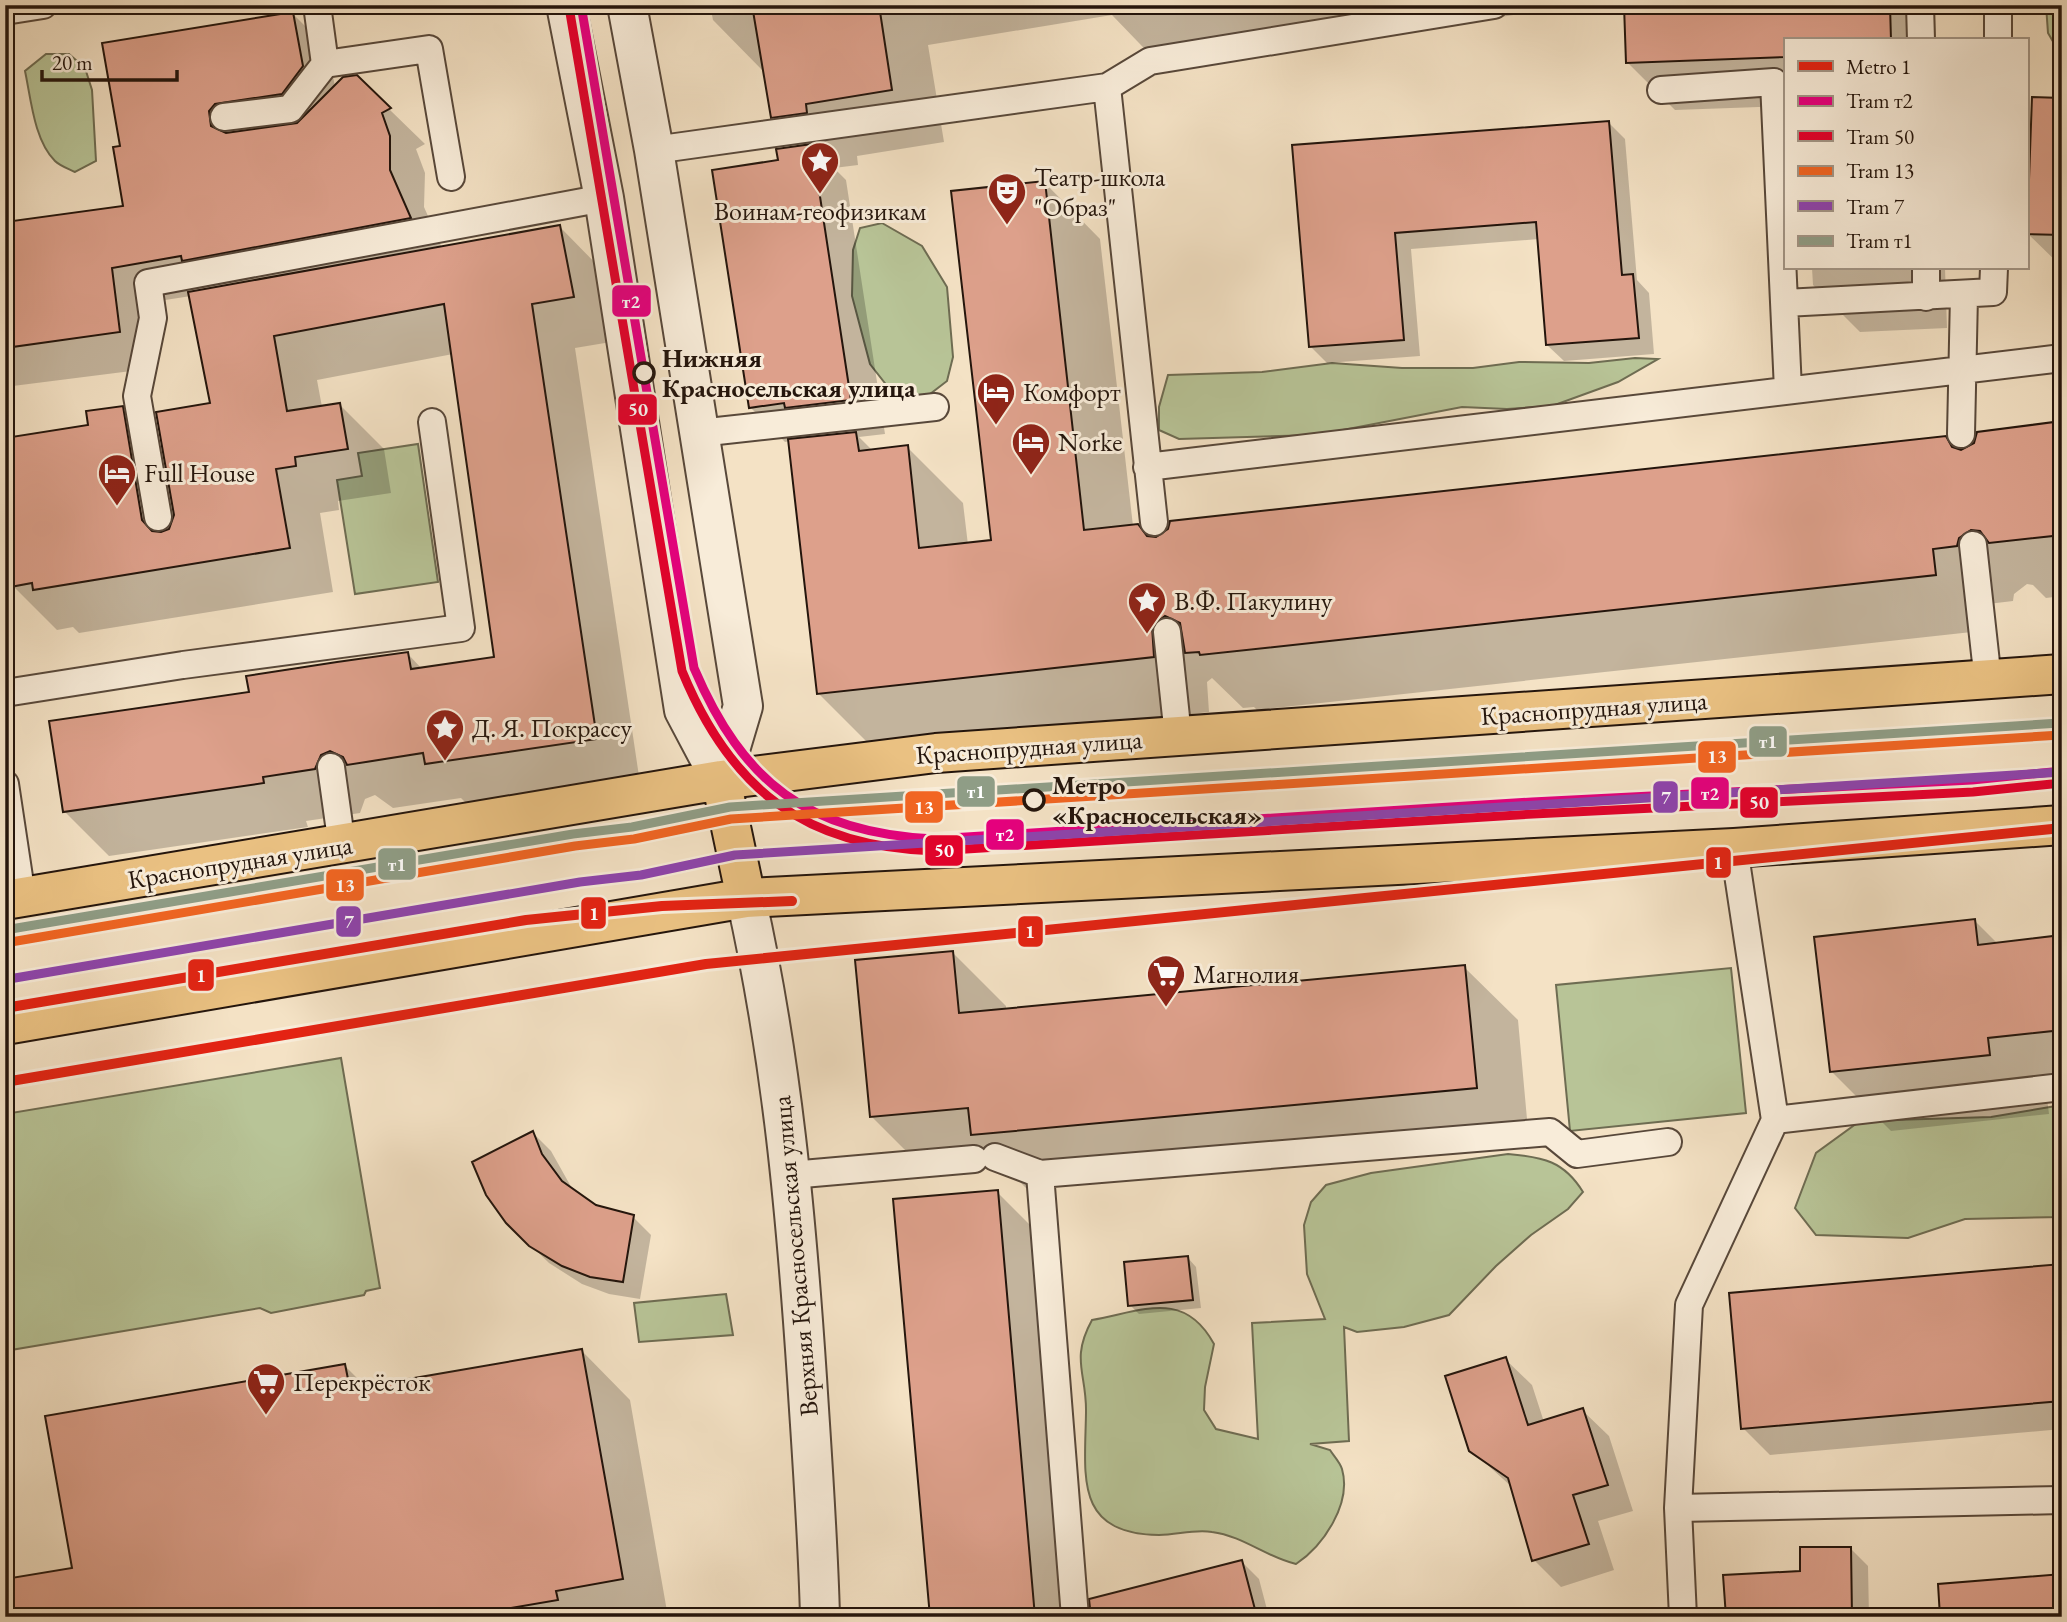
<svg xmlns="http://www.w3.org/2000/svg" width="2067" height="1622" font-family="'EB Garamond',serif">
<rect width="100%" height="100%" fill="#f4e2c5"/>
<filter id="stains"><feTurbulence type="fractalNoise" baseFrequency=".00286" numOctaves="4"/><feColorMatrix values="0 0 0 0 .2 0 0 0 0 .09 0 0 0 0 .02 0 0 0 .5 -.17"/></filter>
<radialGradient id="worn" r=".72"><stop offset=".6" stop-color="#630" stop-opacity="0"/><stop offset="1" stop-color="#630" stop-opacity=".3"/></radialGradient>
<path fill="#b8c497" stroke="#6e6c52" stroke-width="2" d="M 2046,5 L 2062,5 L 2062,57 L 2048,33 Z
M 46,54 L 69,54 L 85,68 L 92,90 L 96,161 L 75,172 C 69,169 60,166 55,161 C 34,140 31,99 25,71 Z
M 882,223 L 922,246 L 947,287 L 953,357 L 947,381 L 930,394 L 907,398 L 888,387 L 870,364 L 852,296 L 853,250 L 860,228 Z
M 1635,358 L 1658,359 L 1618,382 L 1552,406 L 1507,409 L 1462,407 L 1317,435 L 1179,439 L 1159,430 L 1159,407 L 1168,375 L 1262,372 L 1332,363 L 1402,368 L 1473,368 L 1519,362 L 1589,363 Z
M 418,444 L 438,582 L 355,594 L 337,480 L 362,476 L 358,453 Z
M 1731,968 L 1746,1113 L 1570,1131 L 1556,985 Z
M 341,1058 L 380,1288 L 366,1291 L 364,1295 L 271,1313 L 260,1308 L 5,1351 L 5,1114 Z
M 2062,1105 L 2062,1217 L 1965,1219 L 1908,1238 L 1816,1235 L 1795,1208 L 1816,1153 L 1860,1121 L 1991,1117 Z
M 1508,1154 C 1543,1157 1564,1161 1583,1192 L 1568,1209 L 1531,1235 L 1496,1266 L 1449,1315 L 1404,1327 L 1357,1332 L 1344,1327 L 1349,1441 L 1310,1444 L 1330,1450 C 1333,1455 1340,1462 1342,1469 C 1352,1504 1323,1546 1296,1564 C 1266,1557 1243,1536 1212,1532 C 1194,1529 1177,1535 1159,1535 C 1074,1534 1085,1477 1086,1413 C 1087,1373 1070,1360 1092,1320 C 1143,1311 1184,1289 1214,1344 L 1205,1387 L 1204,1410 L 1216,1429 L 1258,1439 L 1252,1323 L 1325,1319 L 1307,1274 L 1304,1225 L 1311,1202 L 1326,1185 L 1371,1173 Z
M 726,1294 L 733,1335 L 639,1342 L 634,1303 Z"/>
<path fill="#0003" d="M 710,5 L 1557,5 L 1557,8 L 1165,70 L 1112,15 L 928,45 L 944,142 L 857,156 L 858,165 L 834,168 L 846,180 L 885,434 L 859,437 L 873,451 L 907,447 L 963,503 L 968,545 L 993,542 L 1045,183 L 1100,239 L 1133,526 L 1138,526 L 1155,540 L 1165,536 L 1171,522 L 1945,437 L 1962,452 L 2062,423 L 2062,596 L 2046,598 L 2033,585 L 2027,584 L 2014,594 L 2013,601 L 1988,604 L 1990,630 L 1257,710 L 1254,707 L 1243,708 L 1212,678 L 1207,682 L 1209,712 L 874,749 L 818,693 L 790,441 L 785,442 L 750,407 L 780,161 L 803,147 L 773,117 L 765,73 L 713,20 Z
M 1625,5 L 1928,5 L 1935,12 L 1936,40 L 1785,40 L 1785,106 L 1675,110 L 1628,63 Z
M 293,14 L 328,49 L 335,87 L 356,77 L 425,144 L 416,149 L 425,173 L 424,207 L 442,248 L 560,227 L 604,272 L 617,341 L 575,348 L 640,783 L 471,808 L 461,798 L 393,808 L 375,795 L 365,799 L 360,813 L 306,821 L 308,827 L 109,856 L 64,811 L 251,693 L 408,654 L 422,669 L 496,658 L 453,354 L 317,380 L 322,407 L 340,405 L 384,449 L 391,493 L 338,501 L 339,510 L 320,513 L 333,592 L 79,633 L 73,627 L 57,630 L 13,586 L 90,426 L 122,408 L 164,449 L 212,405 L 191,296 L 146,303 L 155,368 L 5,387 L 5,224 L 125,208 L 122,148 Z
M 2062,115 L 2062,267 L 2027,233 Z
M 1608,122 L 1625,139 L 1637,280 L 1649,293 L 1654,354 L 1564,361 L 1547,345 L 1539,239 L 1411,249 L 1420,356 L 1327,363 L 1310,346 L 1294,147 Z
M 1812,268 L 1945,268 L 1947,328 L 1860,332 L 1813,285 Z
M 5,742 L 9,745 L 35,893 L 5,898 Z
M 1975,921 L 1998,944 L 2062,937 L 2062,1096 L 2047,1098 L 2049,1114 L 1891,1131 L 1831,1071 Z
M 953,953 L 1006,1006 L 1006,1011 L 1464,967 L 1518,1020 L 1529,1141 L 1026,1188 L 1001,1163 L 925,1170 L 872,1117 Z
M 533,1133 L 551,1151 L 574,1192 L 595,1207 L 633,1217 L 651,1235 L 640,1299 L 609,1294 L 582,1284 L 549,1263 L 507,1222 Z
M 997,1192 L 1057,1252 L 1088,1610 L 1241,1561 L 1259,1579 L 1269,1617 L 931,1617 Z
M 1188,1258 L 1196,1267 L 1201,1308 L 1139,1314 L 1130,1305 Z
M 2062,1265 L 2062,1429 L 1770,1455 L 1743,1428 Z
M 582,1351 L 630,1400 L 668,1617 L 5,1617 L 74,1569 L 345,1366 L 367,1388 Z
M 1505,1359 L 1532,1385 L 1544,1422 L 1582,1410 L 1609,1436 L 1633,1511 L 1598,1521 L 1614,1570 L 1561,1587 L 1534,1560 L 1513,1488 L 1471,1450 Z
M 1850,1548 L 1868,1566 L 1869,1617 L 1727,1617 Z"/>
<path fill="#dda08b" stroke="#24150c" stroke-width="2" d="M 752,5 L 879,5 L 892,90 L 806,104 L 807,113 L 771,118 Z
M 1624,5 L 1890,5 L 1891,40 L 1785,40 L 1785,57 L 1626,63 Z
M 293,12 L 303,66 L 282,94 L 215,104 L 209,111 L 211,126 L 226,133 L 297,123 L 343,77 L 357,75 L 391,108 L 382,113 L 390,136 L 390,170 L 411,218 L 182,261 L 181,256 L 112,268 L 120,332 L 5,348 L 5,222 L 123,206 L 113,147 L 120,146 L 102,43 Z
M 2032,97 L 2062,98 L 2062,235 L 2027,234 Z
M 1609,121 L 1622,275 L 1633,274 L 1639,338 L 1546,345 L 1536,222 L 1395,233 L 1404,340 L 1309,347 L 1292,145 Z
M 812,144 L 851,400 L 785,408 L 784,403 L 749,408 L 712,170 L 778,160 L 776,149 Z
M 1045,181 L 1084,530 L 1138,524 L 1147,536 L 1156,537 L 1168,529 L 1170,521 L 1946,436 L 1952,447 L 1961,450 L 1974,443 L 1977,432 L 2062,421 L 2062,535 L 1989,543 L 1980,531 L 1971,530 L 1959,538 L 1957,546 L 1933,549 L 1936,575 L 1200,655 L 1199,652 L 1185,653 L 1180,623 L 1165,616 L 1152,626 L 1154,657 L 817,694 L 788,439 L 856,432 L 859,451 L 908,445 L 919,548 L 991,540 L 951,191 Z
M 560,225 L 574,297 L 532,304 L 597,739 L 425,764 L 423,753 L 347,765 L 343,757 L 330,751 L 321,755 L 315,769 L 263,777 L 264,783 L 63,812 L 49,721 L 249,692 L 246,676 L 337,662 L 408,652 L 411,669 L 494,657 L 444,304 L 274,336 L 287,411 L 340,403 L 348,449 L 295,457 L 296,466 L 276,469 L 290,548 L 33,590 L 32,583 L 5,588 L 5,438 L 88,425 L 86,411 L 123,406 L 142,520 L 152,531 L 161,532 L 169,529 L 174,515 L 156,412 L 210,403 L 188,292 Z
M 1975,919 L 1978,945 L 2062,935 L 2062,1030 L 1988,1038 L 1990,1055 L 1830,1072 L 1814,937 Z
M 953,951 L 959,1013 L 1465,965 L 1477,1088 L 971,1135 L 968,1108 L 870,1117 L 855,960 Z
M 533,1131 L 542,1154 L 562,1181 L 596,1205 L 634,1215 L 623,1282 L 590,1277 L 562,1266 L 529,1246 L 506,1223 L 486,1195 L 472,1162 Z
M 998,1190 L 1035,1617 L 930,1617 L 893,1199 Z
M 1188,1256 L 1193,1300 L 1128,1306 L 1124,1262 Z
M 2062,1264 L 2062,1401 L 1741,1429 L 1729,1293 Z
M 582,1349 L 623,1579 L 556,1591 L 558,1600 L 458,1617 L 5,1617 L 5,1579 L 72,1568 L 45,1416 L 345,1364 L 350,1389 Z
M 1506,1357 L 1528,1425 L 1583,1408 L 1608,1485 L 1573,1495 L 1589,1544 L 1532,1561 L 1508,1478 L 1469,1451 L 1445,1376 Z
M 1800,1547 L 1851,1547 L 1852,1617 L 1726,1617 L 1723,1575 L 1800,1571 Z
M 1242,1560 L 1257,1617 L 1091,1617 L 1089,1599 Z
M 2062,1574 L 2062,1617 L 1940,1617 L 1938,1584 Z"/>
<g fill="none" stroke-linecap="round" stroke-linejoin="round">
<g stroke="#58483a" stroke-width="30">
<path id="service" d="M 317,5 L 325,64
M 1920,5 L 1921,40
M 5,11 L 43,5
M 1998,40 L 1998,5
M 1107,87 L 1154,522
M 1661,90 L 1774,82 L 1788,390
M 224,117 L 290,109 L 325,64 L 429,49 L 451,177
M 654,150 L 1107,87 L 1150,61 L 1494,5
M 1926,268 L 1926,297
M 1785,303 L 1993,292 L 1994,268
M 699,433 L 935,407
M 1961,434 L 1964,295
M 1147,467 L 2062,358
M 158,517 L 137,396 L 153,318 L 148,283 L 604,198
M 1973,545 L 1988,681
M 1167,632 L 1178,736
M 5,693 L 183,665 L 461,628 L 432,422
M 331,767 L 342,846
M 5,784 L 22,897
M 1775,1120 L 2062,1087
M 995,1157 L 1040,1174
M 791,1175 L 974,1159
M 1678,1508 L 2062,1500
M 1075,1617 L 1040,1174 L 1550,1132 L 1577,1154 L 1668,1142
M 1683,1617 L 1678,1508 L 1689,1305 L 1775,1120 L 1734,848"/>
</g>
<g stroke="#58483a" stroke-width="42">
<path id="tertiary" d="M 566,5 L 604,198 L 684,710 L 721,780
M 627,5 L 654,150 L 743,706 L 721,780
M 746,898 C 782,1059 796,1213 807,1378 C 812,1457 818,1537 820,1617"/>
</g>
<g stroke="#24150c" stroke-width="42">
<path id="primary" d="M 721,780 L 746,898
M 5,900 L 721,780 L 936,753 L 2062,674
M 5,1025 L 746,898 L 1734,848 L 2062,825"/>
</g>
<use href="#service" stroke="#f8ecd9" stroke-width="26"/>
<use href="#tertiary" stroke="#f8ecd9" stroke-width="38"/>
<use href="#primary" stroke="#eac182" stroke-width="38"/>
<g stroke="#f8ecd9" stroke-width="14">
<path id="tram-1" d="M 581,5 L 694,668 C 743,783 808,833 934,839 L 1532,802 L 1972,780 L 2062,771"/>
</g>
<g stroke="#f8ecd9" stroke-width="14">
<path id="tram-2" d="M 569,7 L 682,671 C 731,790 805,847 935,851 L 1533,814 L 1973,792 L 2062,783"/>
</g>
<g stroke="#f8ecd9" stroke-width="14">
<path id="tram-3" d="M 5,943 L 575,846 L 634,839 L 731,819 L 2061,735"/>
</g>
<g stroke="#f8ecd9" stroke-width="14">
<path id="tram-4" d="M 9,979 L 580,882 L 641,875 L 735,855 L 2062,772"/>
</g>
<g stroke="#f8ecd9" stroke-width="14">
<path id="tram-5" d="M 5,930 L 573,834 L 632,827 L 730,807 L 2060,723"/>
</g>
<use href="#tram-1" stroke="#e5007d" stroke-width="9"/>
<use href="#tram-2" stroke="#e4002b" stroke-width="9"/>
<use href="#tram-3" stroke="#f26522" stroke-width="9"/>
<use href="#tram-4" stroke="#8e44ad" stroke-width="9"/>
<use href="#tram-5" stroke="#8f9d86" stroke-width="9"/>
<g stroke="#f8ecd9" stroke-width="16">
<path id="metro-1" d="M 5,1008 L 526,920 L 662,906 L 792,901
M 5,1082 L 706,964 L 2062,828"/>
</g>
<use href="#metro-1" stroke="#e42313" stroke-width="10"/>
</g>
<defs>
<g id="sight-pin" transform="scale(2.0125)"><path d="M0 17L-7.5 6A9.5 9.5 0 1 1 7.5 6Z" fill="#8f2418" stroke="#f8ecd9"/><path d="M0-6L1.8-2.2L6-1.7L2.9 1.2L3.7 5.4L0 3.3L-3.7 5.4L-2.9 1.2L-6-1.7L-1.8-2.2Z" fill="#fff"/></g>
<g id="theatre-pin" transform="scale(2.0125)"><path d="M0 17L-7.5 6A9.5 9.5 0 1 1 7.5 6Z" fill="#8f2418" stroke="#f8ecd9"/><path d="M-5-5.5Q0-4 5-5.5V0Q5 5 0 6Q-5 5-5 0ZM-3.3-2.5H-1v1.5H-3.3ZM1-2.5H3.3v1.5H1ZM-2.8 1Q0 5.5 2.8 1Z" fill="#fff"/></g>
<g id="hotel-pin" transform="scale(2.0125)"><path d="M0 17L-7.5 6A9.5 9.5 0 1 1 7.5 6Z" fill="#8f2418" stroke="#f8ecd9"/><path d="M-6-4.5h1.5V1H6V5H4.5V3h-9V5H-6ZM-4 0a1.8 1.8 0 1 1 3.6 0ZM.5 0V-2.5h3Q6-2.5 6 0Z" fill="#fff"/></g>
<g id="supermarket-pin" transform="scale(2.0125)"><path d="M0 17L-7.5 6A9.5 9.5 0 1 1 7.5 6Z" fill="#8f2418" stroke="#f8ecd9"/><path d="M-6-5.5h2.5l.6 2H6L4.5 2H-2.5L-4.4-4H-6ZM-1.5 3.2a1.3 1.3 0 1 0 .1 0ZM3 3.2a1.3 1.3 0 1 0 .1 0Z" fill="#fff"/></g>
</defs>
<g fill-rule="evenodd">
<use href="#sight-pin" x="820" y="161"/>
<use href="#theatre-pin" x="1007" y="192"/>
<use href="#hotel-pin" x="996" y="392"/>
<use href="#hotel-pin" x="1031" y="442"/>
<use href="#hotel-pin" x="117" y="473"/>
<use href="#sight-pin" x="1147" y="601"/>
<use href="#sight-pin" x="445" y="728"/>
<use href="#supermarket-pin" x="1166" y="974"/>
<use href="#supermarket-pin" x="266" y="1382"/>
</g>
<g fill="#f8ecd9" stroke="#24150c" stroke-width="3.5">
<circle cx="644" cy="373" r="10"/>
<circle cx="1034" cy="800" r="10"/>
</g>
<g text-anchor="middle" stroke-width="6" stroke-linejoin="round" paint-order="stroke">
<g font-size="26" fill="#24150c" stroke="#f8ecd9" text-anchor="start">
<text x="1034" y="186">Театр-школа<tspan x="1034" dy="30">"Образ"</tspan></text>
<text x="820" y="220" text-anchor="middle">Воинам-геофизикам</text>
<text x="1023" y="401">Комфорт</text>
<text x="1058" y="451">Norke</text>
<text x="144" y="482">Full House</text>
<text x="1174" y="610">В.Ф. Пакулину</text>
<text x="472" y="737">Д. Я. Покрассу</text>
<text x="1193" y="983">Магнолия</text>
<text x="293" y="1391">Перекрёсток</text>
</g>
<g font-size="26" font-weight="bold" fill="#24150c" stroke="#f8ecd9" text-anchor="start">
<text x="662" y="367">Нижняя<tspan x="662" dy="30">Красносельская улица</tspan></text>
<text x="1052" y="794">Метро<tspan x="1052" dy="30">«Красносельская»</tspan></text>
</g>
<g font-size="26" fill="#24150c" stroke="#f8ecd9">
<text transform="translate(1594 708) rotate(-4)" y="9">Краснопрудная улица</text>
<text transform="translate(1029 747) rotate(-4)" y="9">Краснопрудная улица</text>
<text transform="translate(240 862) rotate(-9)" y="9">Краснопрудная улица</text>
<text transform="translate(795 1256) rotate(-95)" y="9">Верхняя Красносельская улица</text>
</g>
</g>
<g stroke="#f8ecd9" stroke-width="2.5">
<rect x="611" y="284" width="41" height="34" rx="7" fill="#e5007d"/>
<rect x="617" y="393" width="41" height="33" rx="7" fill="#e4002b"/>
<rect x="1748" y="725" width="40" height="33" rx="7" fill="#8f9d86"/>
<rect x="1697" y="740" width="40" height="34" rx="7" fill="#f26522"/>
<rect x="956" y="775" width="40" height="33" rx="7" fill="#8f9d86"/>
<rect x="1690" y="776" width="40" height="34" rx="7" fill="#e5007d"/>
<rect x="1652" y="780" width="27" height="34" rx="7" fill="#8e44ad"/>
<rect x="1739" y="786" width="40" height="33" rx="7" fill="#e4002b"/>
<rect x="904" y="790" width="40" height="34" rx="7" fill="#f26522"/>
<rect x="985" y="818" width="40" height="33" rx="7" fill="#e5007d"/>
<rect x="924" y="834" width="40" height="33" rx="7" fill="#e4002b"/>
<rect x="1705" y="846" width="27" height="33" rx="7" fill="#e42313"/>
<rect x="377" y="847" width="40" height="34" rx="7" fill="#8f9d86"/>
<rect x="325" y="868" width="40" height="34" rx="7" fill="#f26522"/>
<rect x="580" y="896" width="27" height="34" rx="7" fill="#e42313"/>
<rect x="335" y="905" width="27" height="33" rx="7" fill="#8e44ad"/>
<rect x="1017" y="915" width="27" height="33" rx="7" fill="#e42313"/>
<rect x="187" y="958" width="28" height="34" rx="7" fill="#e42313"/>
</g>
<g font-size="19" text-anchor="middle" font-weight="bold" fill="#fff">
<text x="631" y="308">т2</text>
<text x="638" y="416">50</text>
<text x="1768" y="748">т1</text>
<text x="1717" y="763">13</text>
<text x="976" y="798">т1</text>
<text x="1710" y="800">т2</text>
<text x="1666" y="804">7</text>
<text x="1759" y="809">50</text>
<text x="924" y="814">13</text>
<text x="1005" y="841">т2</text>
<text x="944" y="857">50</text>
<text x="1718" y="869">1</text>
<text x="397" y="871">т1</text>
<text x="345" y="892">13</text>
<text x="594" y="920">1</text>
<text x="349" y="928">7</text>
<text x="1030" y="938">1</text>
<text x="201" y="982">1</text>
</g>
<rect width="2067" height="1622" fill="none" stroke="#f4e2c5" stroke-width="28"/>
<rect x="7" y="7" width="2053" height="1608" fill="none" stroke="#24150c" stroke-width="3.5"/>
<rect x="14" y="14" width="2039" height="1594" fill="none" stroke="#24150c" stroke-width="2"/>
<rect x="1784" y="38" width="245" height="231" fill="#f8ecd9" stroke="#a39687" stroke-width="2"/>
<rect x="1798" y="61" width="35" height="10" fill="#e42313" stroke="#a39687" stroke-width="2"/>
<text x="1846" y="74" font-size="21" fill="#24150c">Metro 1</text>
<rect x="1798" y="96" width="35" height="10" fill="#e5007d" stroke="#a39687" stroke-width="2"/>
<text x="1846" y="108" font-size="21" fill="#24150c">Tram т2</text>
<rect x="1798" y="131" width="35" height="10" fill="#e4002b" stroke="#a39687" stroke-width="2"/>
<text x="1846" y="144" font-size="21" fill="#24150c">Tram 50</text>
<rect x="1798" y="166" width="35" height="10" fill="#f26522" stroke="#a39687" stroke-width="2"/>
<text x="1846" y="178" font-size="21" fill="#24150c">Tram 13</text>
<rect x="1798" y="201" width="35" height="10" fill="#8e44ad" stroke="#a39687" stroke-width="2"/>
<text x="1846" y="214" font-size="21" fill="#24150c">Tram 7</text>
<rect x="1798" y="236" width="35" height="10" fill="#8f9d86" stroke="#a39687" stroke-width="2"/>
<text x="1846" y="248" font-size="21" fill="#24150c">Tram т1</text>
<path d="M42 70v10h135v-10" fill="none" stroke="#24150c" stroke-width="3.5"/>
<text x="52" y="70" font-size="21" fill="#24150c" stroke="#f8ecd9" stroke-width="5" paint-order="stroke">20 m</text>
<rect width="100%" height="100%" filter="url(#stains)"/>
<rect width="100%" height="100%" fill="url(#worn)"/>
</svg>
